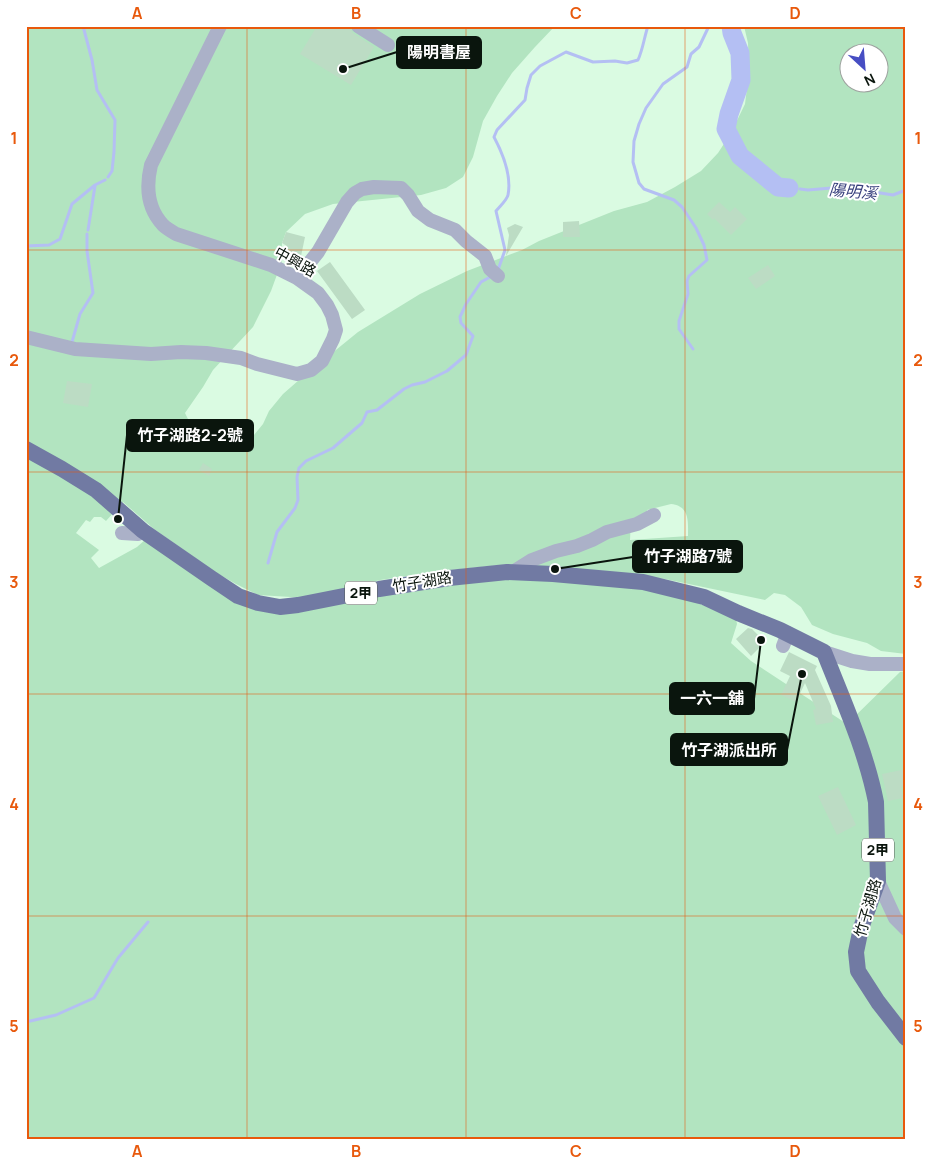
<svg xmlns="http://www.w3.org/2000/svg" width="932" height="1165" font-family="Manrope,'Noto Sans TC',sans-serif">
<rect width="100%" height="100%" fill="#dafbe2"/>
<path fill="#b2e4c0" fill-rule="evenodd" d="M 26,26 L 555,26 L 535,47 L 512,73 L 497,96 L 483,121 L 473,157 L 463,177 L 446,188 L 421,195 L 333,204 L 305,214 L 286,232 L 282,243 L 282,261 L 271,291 L 253,327 L 213,370 L 203,387 L 185,413 L 191,425 L 202,441 L 227,444 L 245,440 L 254,435 L 263,424 L 269,411 L 283,394 L 299,380 L 358,332 L 420,294 L 467,271 L 522,250 L 539,241 L 614,211 L 647,202 L 675,187 L 701,171 L 718,153 L 731,133 L 745,104 L 749,72 L 748,43 L 744,26 L 906,26 L 906,654 L 881,651 L 867,643 L 833,634 L 812,625 L 801,607 L 785,595 L 774,593 L 765,600 L 665,579 L 635,575 L 598,572 L 513,564 L 449,570 L 380,580 L 307,598 L 258,595 L 236,584 L 215,572 L 154,529 L 123,502 L 106,521 L 101,517 L 94,517 L 90,522 L 86,520 L 76,533 L 99,550 L 91,558 L 99,568 L 137,547 L 146,539 L 246,605 L 379,594 L 506,578 L 621,585 L 685,598 L 736,618 L 737,624 L 731,643 L 751,661 L 847,724 L 900,672 L 906,671 L 906,1139 L 26,1139 ZM 850,52 L 880,52 L 880,82 L 850,82 ZM 671,504 C 690,506 688,522 688,536 L 630,540 L 631,519 L 646,516 L 647,510 Z"/>
<g fill="none" stroke-linecap="round" stroke-linejoin="round">
<path stroke="#b4bff3" stroke-width="3" d="M 83,26 L 92,60 L 97,90 L 115,120 L 114,152 L 112,171 L 108,177
M 800,189 L 808,190 L 843,187 L 893,195 L 906,190
M 88,230 L 95,186
M 26,246 L 49,245 L 60,239 L 72,204 L 95,185 L 105,180
M 498,270 L 505,250 L 496,211 C 500,206 507,200 508,195 C 512,175 503,154 494,137 L 497,130 L 525,100 L 527,88 L 531,75 L 540,66 L 566,52 L 593,62 L 615,61 L 627,63 L 638,60 C 643,49 644,38 648,26
M 72,342 L 80,314 L 93,293 L 87,251 L 87,234
M 693,349 L 679,329 L 679,321 L 688,294 L 687,281 L 689,276 L 707,260 L 704,245 L 696,228 L 682,207 L 674,200 L 644,189 L 639,183 L 633,162 L 634,141 L 639,124 L 646,108 L 663,84 L 687,67 L 691,54 L 699,47 L 709,26
M 268,563 L 277,532 L 295,508 L 298,500 L 297,477 L 299,468 L 306,461 L 333,448 L 362,423 L 367,412 L 377,410 L 404,389 L 412,385 L 425,382 L 447,371 L 466,355 L 473,336 L 461,323 L 460,317 L 466,304 L 481,282 L 492,276
M 26,1022 L 56,1015 L 94,998 L 118,958 L 148,922"/>
<path stroke="#b4bff3" stroke-width="19" d="M 731,26 L 732,33 L 740,53 L 741,80 L 729,114 L 726,129 L 740,156 L 778,187 L 789,188"/>
</g>
<path fill="#bcdcc4" d="M 317,26 L 349,26 L 351,30 L 353,33 L 374,47 L 351,85 L 300,54 Z
M 719,202 L 730,212 L 735,207 L 747,219 L 731,235 L 714,218 L 713,220 L 707,214 Z
M 579,221 L 580,237 L 563,237 L 563,222 Z
M 515,224 L 523,227 L 506,256 L 509,235 L 507,228 Z
M 286,232 L 305,237 L 300,261 L 285,256 L 287,246 L 282,243 Z
M 330,262 L 365,310 L 352,319 L 317,271 Z
M 768,265 L 775,276 L 756,289 L 748,278 Z
M 67,381 L 92,384 L 88,407 L 63,403 Z
M 203,463 L 212,469 L 209,476 L 199,470 Z
M 748,628 L 752,629 L 765,642 L 751,656 L 736,639 Z
M 789,652 L 817,666 L 815,670 L 831,706 L 833,722 L 816,725 L 813,710 L 816,709 L 805,683 L 796,702 L 781,695 L 790,676 L 780,671 Z
M 906,769 L 906,786 L 901,787 L 903,798 L 888,801 L 882,774 Z
M 838,787 L 856,825 L 837,835 L 818,796 Z"/>
<g fill="none" stroke-linecap="round" stroke-linejoin="round">
<path stroke="#abb1c8" stroke-width="14" d="M 358,26 L 388,45
M 297,278 L 318,252 L 347,202 L 355,193 L 362,189 L 374,187 L 401,188 L 408,195 L 418,211 L 430,220 L 455,230 L 466,241 L 485,256 L 490,269 L 498,276
M 26,337 L 75,349 L 151,354 L 181,352 L 206,353 L 241,358 L 257,364 L 297,374 L 311,370 L 322,361 L 333,339 L 336,330 L 332,315 L 327,305 L 318,293 L 297,278 L 271,265 L 176,234 C 171,231 166,228 163,225 C 147,208 146,186 151,165 L 220,26
M 122,533 L 138,534 L 143,531
M 513,572 L 532,560 L 556,551 L 577,546 L 592,540 L 607,532 L 637,524 L 654,515
M 783,646 L 788,633
M 824,652 L 852,661 L 870,664 L 906,664
M 878,881 L 895,918 L 906,929"/>
<path stroke="#717aa3" stroke-width="16" d="M 26,449 L 62,469 L 96,490 L 143,531 L 211,578 L 238,596 L 258,603 L 280,607 L 298,605 L 379,589 L 449,578 L 507,572 L 553,574 L 643,582 L 704,597 L 738,613 L 780,630 L 824,652 C 843,700 866,751 876,802 L 878,881 L 861,928 L 856,952 L 858,971 L 878,1002 L 906,1038"/>
</g>
<path fill="none" stroke="#e8590c" stroke-width="1" stroke-opacity="0.55" d="M 247,26 L 247,1139M 466,26 L 466,1139M 685,26 L 685,1139M 26,250 L 906,250M 26,472 L 906,472M 26,694 L 906,694M 26,916 L 906,916"/>
<g text-anchor="middle" stroke-width="4" stroke-linejoin="round" paint-order="stroke">
<g fill="#fff" stroke="#545b56" stroke-width="1">
<rect x="345" y="581.5" width="32" height="23" rx="4"/>
<rect x="862" y="838.5" width="32" height="23" rx="4"/>
</g>
<g font-size="14" font-weight="bold" fill="#0a150d">
<text x="361" y="598">2甲</text>
<text x="878" y="855">2甲</text>
</g>
<g font-size="15" fill="#0a150d" stroke="#fff">
<text transform="translate(295 262) rotate(29)" y="5">中興路</text>
<text transform="translate(422 582) rotate(-9)" y="5">竹子湖路</text>
<text transform="translate(868 908) rotate(-74)" y="5">竹子湖路</text>
</g>
<g font-size="16" font-style="italic" fill="#363e7c" stroke="#fff">
<text transform="translate(853 191) rotate(5)" y="6">陽明溪</text>
</g>
</g>
<path fill="none" stroke="#0a150d" stroke-width="2" d="M343 69L397 52M118 519L127 435M555 569L633 557M761 640L754 699M802 674L787 750"/>
<g fill="#0a150d" stroke="#fff" stroke-width="2">
<circle cx="343" cy="69" r="5"/>
<circle cx="118" cy="519" r="5"/>
<circle cx="555" cy="569" r="5"/>
<circle cx="761" cy="640" r="5"/>
<circle cx="802" cy="674" r="5"/>
</g>
<g fill="#0a150d" stroke="#0a150d" stroke-width="2">
<rect x="397" y="37" width="84" height="31" rx="5"/>
<rect x="127" y="420" width="126" height="31" rx="5"/>
<rect x="633" y="541" width="109" height="31" rx="5"/>
<rect x="670" y="683" width="84" height="31" rx="5"/>
<rect x="671" y="734" width="116" height="31" rx="5"/>
</g>
<g font-size="16" text-anchor="middle" font-weight="bold" fill="#fff">
<text x="439" y="58">陽明書屋</text>
<text x="190" y="441">竹子湖路2-2號</text>
<text x="688" y="562">竹子湖路7號</text>
<text x="712" y="704">一六一舖</text>
<text x="729" y="756">竹子湖派出所</text>
</g>
<rect width="932" height="1165" fill="none" stroke="#ffffff" stroke-width="55"/>
<g transform="translate(864 68) rotate(154)"><circle r="24" fill="#ffffff" stroke="#9da19e"/>
<path d="M0-4L9 19L0 12L-9 19Z" fill="#474ec3"/>
<text y="-8" font-size="14" font-weight="bold" text-anchor="middle" fill="#0a150d">N</text>
</g>
<rect x="28" y="28" width="876" height="1110" fill="none" stroke="#e8590c" stroke-width="2"/>
<g font-size="16" text-anchor="middle" font-weight="bold" fill="#e8590c">
<text x="137" y="19">A</text>
<text x="356" y="19">B</text>
<text x="576" y="19">C</text>
<text x="795" y="19">D</text>
<text x="14" y="144">1</text>
<text x="918" y="144">1</text>
<text x="14" y="366">2</text>
<text x="918" y="366">2</text>
<text x="14" y="588">3</text>
<text x="918" y="588">3</text>
<text x="14" y="810">4</text>
<text x="918" y="810">4</text>
<text x="14" y="1032">5</text>
<text x="918" y="1032">5</text>
<text x="137" y="1157">A</text>
<text x="356" y="1157">B</text>
<text x="576" y="1157">C</text>
<text x="795" y="1157">D</text>
</g>
</svg>
